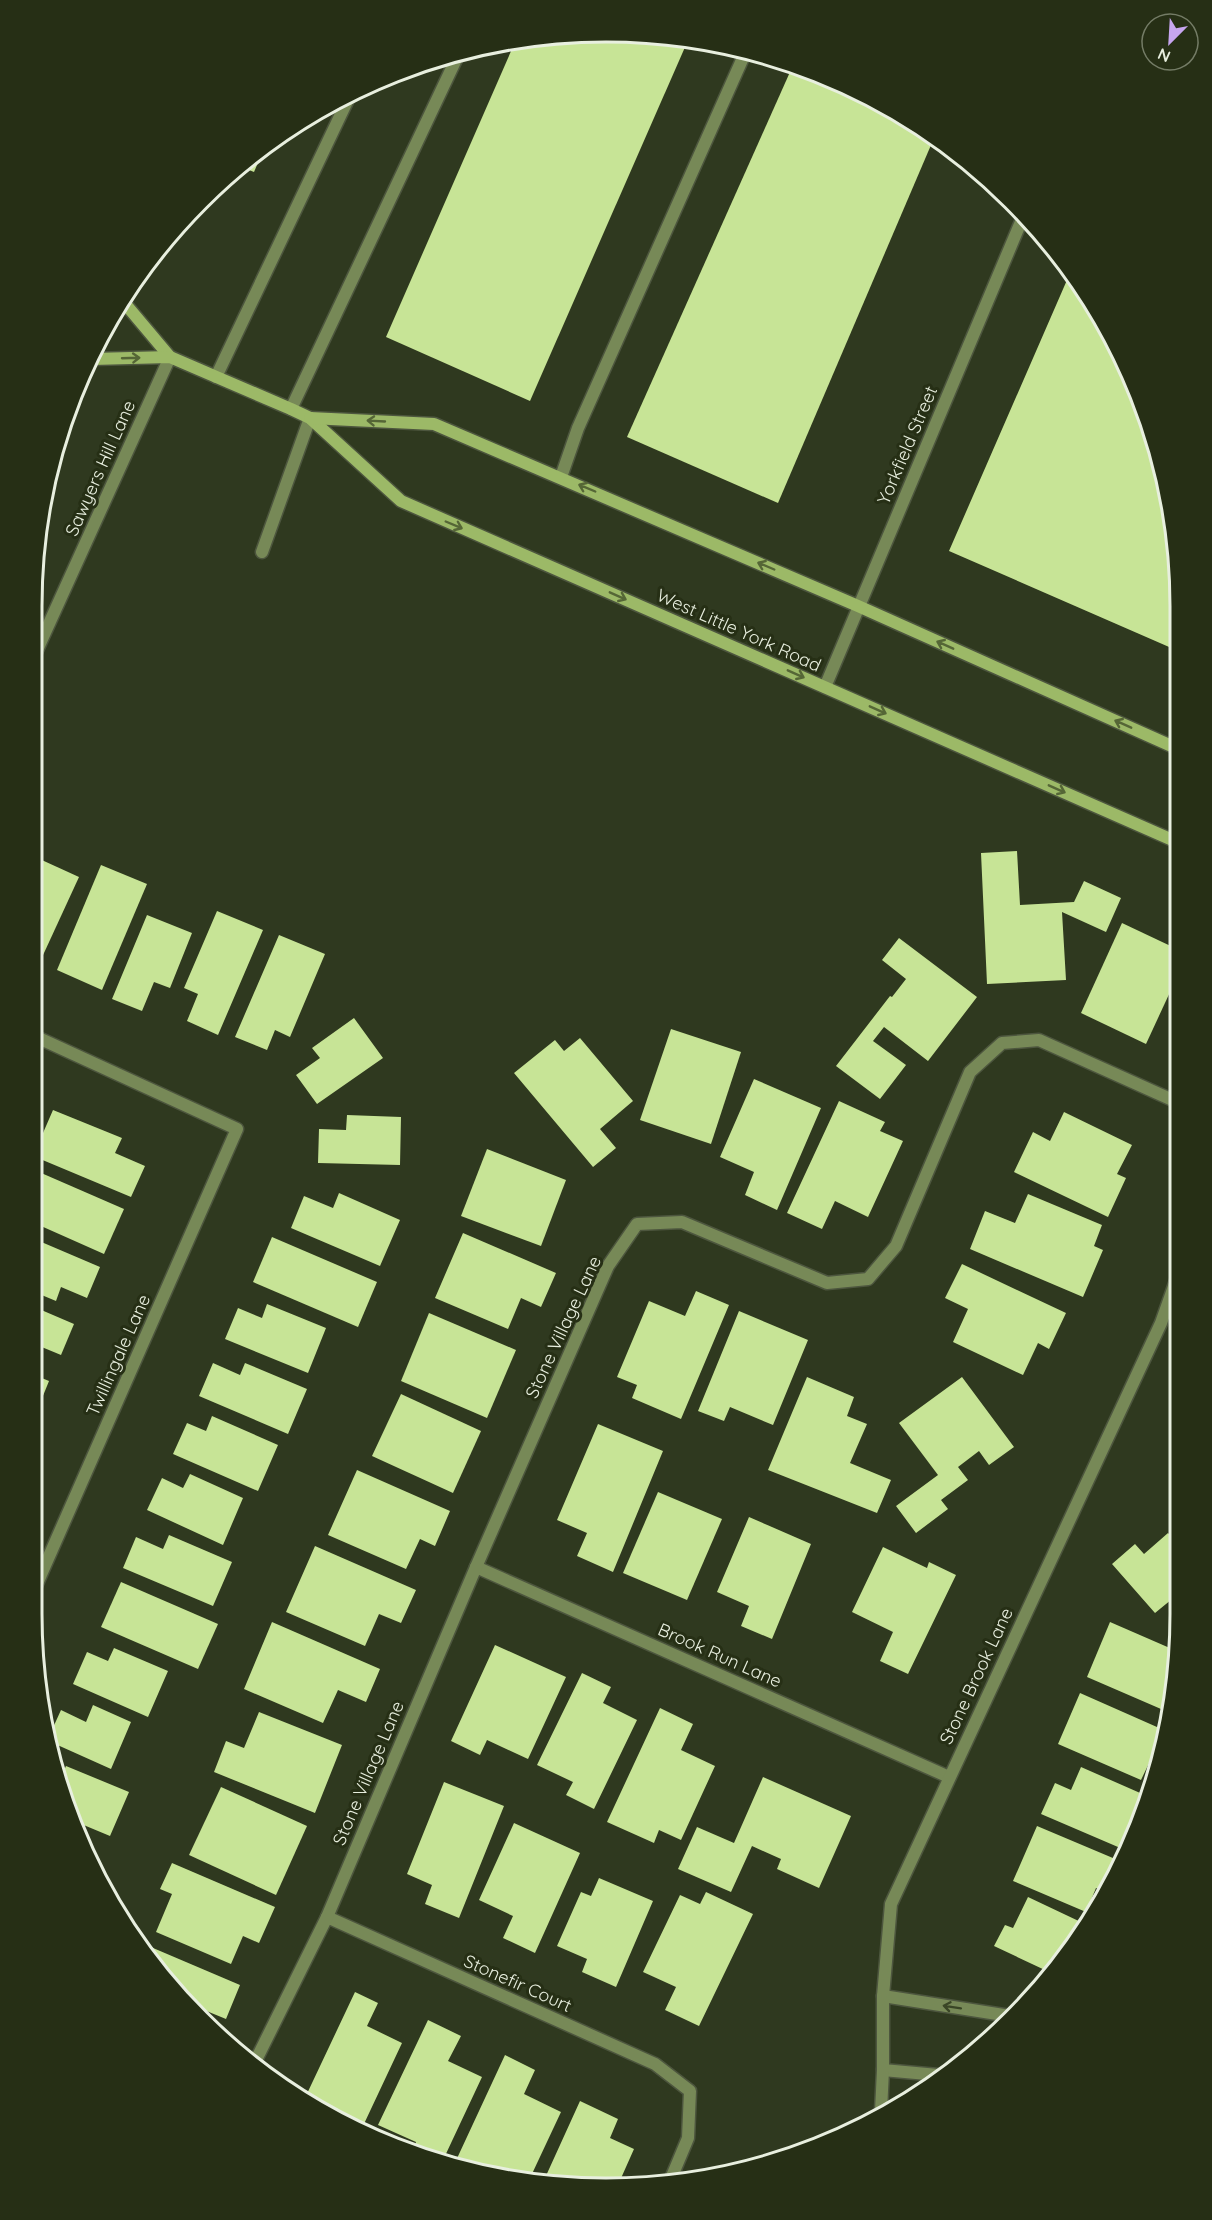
<svg xmlns="http://www.w3.org/2000/svg" width="1212" height="2220" font-family="Quicksand,sans-serif">
<style>
.building{fill:#c7e496}
.lines{fill:none;stroke-linecap:round;stroke-linejoin:round}
.lane-casing{stroke:#4d563e;stroke-width:15}
.street-casing{stroke:#4d563e;stroke-width:15}
.secondary-casing{stroke:#4d563e;stroke-width:15}
.lane{stroke:#778957;stroke-width:12}
.street{stroke:#778957;stroke-width:12}
.secondary{stroke:#9cb967;stroke-width:12}
.oneway{stroke:#556636}
.oneway2{stroke:#3a4626}
.labels{text-anchor:middle;dominant-baseline:central;stroke-width:6;stroke-linejoin:round;paint-order:stroke}
.street-label{font-size:18px;fill:#e8efdf;stroke:#262f15}
.rim{fill:none;stroke:#e8efdf;stroke-width:3}
</style>
<rect width="100%" height="100%" fill="#2f391f"/>
<g class="building">
<polygon points="568,33 681,36 689,38 530,401 386,337 515,42"/>
<polygon points="794,63 893,108 934,138 778,503 627,437"/>
<polygon points="266,144 254,172 239,166 256,150"/>
<polygon points="1077,279 1083,287 1150,421 1176,531 1176,650 949,551 1067,280 1075,284"/>
<polygon points="1017,851 1020,905 1074,902 1084,881 1121,898 1106,932 1062,912 1066,980 987,984 981,853"/>
<polygon points="33,856 79,877 38,966 32,964"/>
<polygon points="101,865 147,884 102,990 57,970"/>
<polygon points="217,911 263,930 218,1035 187,1021 198,994 184,988"/>
<polygon points="147,915 192,933 170,988 154,982 142,1011 112,999"/>
<polygon points="1122,923 1177,949 1177,977 1146,1044 1081,1013"/>
<polygon points="279,935 325,954 290,1037 275,1030 267,1050 235,1037"/>
<polygon points="899,938 977,997 928,1061 884,1027 873,1041 906,1065 880,1099 836,1066 890,996 892,997 906,979 882,960"/>
<polygon points="354,1018 383,1058 317,1104 296,1075 320,1058 312,1048"/>
<polygon points="671,1029 741,1052 711,1144 640,1120"/>
<polygon points="580,1038 633,1101 600,1129 616,1148 593,1167 514,1073 555,1040 564,1051"/>
<polygon points="754,1079 821,1108 777,1210 745,1195 754,1172 720,1157"/>
<polygon points="839,1101 885,1122 880,1131 903,1141 868,1217 835,1201 822,1229 787,1213"/>
<polygon points="53,1110 122,1138 115,1153 145,1166 131,1197 33,1156"/>
<polygon points="1064,1112 1132,1145 1117,1174 1126,1178 1108,1217 1014,1172 1033,1132 1050,1141"/>
<polygon points="347,1115 401,1117 400,1165 318,1163 319,1129 346,1130"/>
<polygon points="487,1149 566,1180 541,1246 461,1216"/>
<polygon points="32,1169 124,1209 104,1254 32,1222"/>
<polygon points="339,1193 400,1220 380,1266 291,1228 304,1196 333,1208"/>
<polygon points="1028,1194 1102,1225 1094,1246 1103,1250 1083,1297 970,1249 985,1211 1015,1223"/>
<polygon points="463,1233 556,1273 541,1307 521,1298 508,1329 435,1298"/>
<polygon points="272,1237 377,1282 358,1327 253,1282"/>
<polygon points="32,1238 100,1267 87,1298 61,1287 56,1301 32,1291"/>
<polygon points="962,1264 1066,1313 1049,1349 1038,1343 1023,1375 953,1342 968,1309 945,1298"/>
<polygon points="696,1291 729,1305 681,1419 632,1398 637,1385 617,1377 649,1301 685,1316"/>
<polygon points="267,1304 326,1328 308,1373 225,1339 238,1308 262,1318"/>
<polygon points="32,1306 74,1324 61,1355 32,1343"/>
<polygon points="739,1311 808,1340 773,1425 730,1407 724,1421 698,1411"/>
<polygon points="429,1313 516,1350 487,1418 401,1381"/>
<polygon points="213,1363 240,1375 245,1363 307,1389 288,1434 199,1396"/>
<polygon points="32,1374 49,1381 36,1413 32,1411"/>
<polygon points="807,1377 854,1397 847,1416 867,1424 850,1463 891,1480 877,1513 768,1470"/>
<polygon points="962,1377 1014,1447 989,1465 979,1451 958,1467 968,1480 941,1500 948,1509 916,1533 896,1506 938,1475 899,1423"/>
<polygon points="401,1394 481,1431 453,1493 372,1456"/>
<polygon points="212,1416 278,1445 258,1491 173,1454 187,1423 206,1431"/>
<polygon points="598,1424 663,1451 613,1572 577,1556 587,1533 557,1520"/>
<polygon points="357,1470 450,1511 435,1546 420,1539 406,1569 328,1535"/>
<polygon points="190,1474 243,1498 223,1545 147,1510 162,1478 183,1488"/>
<polygon points="658,1492 722,1519 687,1600 623,1573"/>
<polygon points="749,1517 811,1544 772,1639 741,1626 749,1606 717,1592"/>
<polygon points="1168,1533 1179,1545 1179,1598 1177,1595 1155,1613 1112,1564 1135,1544 1144,1554"/>
<polygon points="169,1535 232,1562 213,1606 123,1568 136,1537 163,1549"/>
<polygon points="315,1546 416,1590 401,1623 379,1614 365,1646 286,1612"/>
<polygon points="883,1547 927,1568 929,1562 956,1575 908,1674 880,1661 893,1632 852,1612"/>
<polygon points="121,1582 218,1624 198,1669 101,1627"/>
<polygon points="272,1622 380,1669 366,1702 338,1690 323,1723 244,1689"/>
<polygon points="1110,1622 1179,1652 1175,1677 1161,1709 1087,1677"/>
<polygon points="495,1645 566,1677 528,1759 487,1740 480,1755 451,1741"/>
<polygon points="114,1648 168,1671 148,1717 73,1684 87,1652 108,1661"/>
<polygon points="582,1673 611,1687 603,1703 637,1720 594,1809 566,1795 573,1782 537,1765"/>
<polygon points="1080,1693 1166,1731 1161,1764 1151,1759 1141,1780 1058,1744"/>
<polygon points="93,1705 131,1722 111,1769 53,1743 51,1732 61,1710 86,1722"/>
<polygon points="660,1708 693,1724 681,1750 715,1766 681,1840 659,1830 654,1843 607,1822"/>
<polygon points="259,1712 342,1745 315,1813 214,1772 226,1741 244,1748"/>
<polygon points="66,1766 129,1792 110,1836 74,1821 62,1799 59,1778 60,1779"/>
<polygon points="1081,1767 1147,1796 1125,1850 1041,1814 1055,1783 1071,1790"/>
<polygon points="763,1777 851,1816 819,1888 777,1869 781,1859 752,1846 731,1892 678,1869 697,1827 734,1843"/>
<polygon points="444,1782 504,1806 459,1918 425,1904 432,1885 407,1874"/>
<polygon points="221,1787 307,1826 276,1895 189,1855"/>
<polygon points="514,1823 580,1853 535,1953 503,1938 513,1916 479,1900"/>
<polygon points="1037,1826 1120,1861 1107,1893 1096,1888 1086,1912 1013,1881"/>
<polygon points="172,1863 275,1907 259,1943 243,1936 231,1964 156,1932 172,1894 160,1889"/>
<polygon points="599,1878 653,1901 616,1987 582,1972 587,1959 557,1946 581,1892 591,1896"/>
<polygon points="706,1892 753,1914 699,2026 665,2010 676,1987 643,1972 680,1895 700,1904"/>
<polygon points="1028,1897 1085,1924 1047,1971 994,1946 1005,1925 1013,1928"/>
<polygon points="146,1945 240,1985 226,2019 204,2010 203,2013 150,1964 143,1950"/>
<polygon points="355,1992 378,2003 367,2026 402,2043 363,2126 304,2100"/>
<polygon points="428,2020 461,2036 448,2061 482,2077 444,2158 415,2145 416,2142 378,2125"/>
<polygon points="505,2055 535,2070 524,2094 561,2112 531,2176 453,2167"/>
<polygon points="580,2101 618,2119 610,2138 634,2149 618,2185 545,2178"/>
</g>
<g class="lines">
<g class="lane-casing">
<g id="lane">
<polyline points="216,377 352,91"/>
<polyline points="291,409 460,51"/>
<polyline points="561,477 578,428 746,51"/>
<polyline points="262,552 310,418"/>
<polyline points="825,687 1023,217"/>
</g>
</g>
<g class="street-casing">
<g id="street">
<polyline points="33,659 170,357"/>
<polyline points="476,1567 949,1777"/>
<polyline points="32,1595 237,1129 32,1035"/>
<polyline points="327,1917 655,2064 690,2091 688,2138 670,2181"/>
<polyline points="883,1996 1010,2016"/>
<polyline points="255,2062 327,1917 476,1567 608,1266 637,1224 682,1222 827,1283 868,1279 896,1246 970,1072 1002,1043 1039,1040 1177,1102"/>
<polyline points="883,2070 938,2075"/>
<polyline points="881,2111 883,2070 883,1996 891,1904 1161,1323 1178,1275"/>
</g>
</g>
<g class="secondary-casing">
<g id="secondary">
<polyline points="122,300 170,357"/>
<polyline points="92,359 170,357 291,409 310,418 401,501 1177,842"/>
<polyline points="310,418 434,424 858,606 1176,748"/>
</g>
</g>
<use href="#lane" class="lane"/>
<use href="#street" class="street"/>
<use href="#secondary" class="secondary"/>
</g>
<defs><path id="oneway-shaft" d="M-6 0H5M1.5-3L5.5 0L1.5 3" fill="none" stroke-width="1.6" stroke-linecap="round" stroke-linejoin="round" transform="scale(1.5)"/></defs>
<g class="oneway">
<use href="#oneway-shaft" transform="translate(131 358) rotate(-2)"/>
<use href="#oneway-shaft" transform="translate(376 421) rotate(-177)"/>
<use href="#oneway-shaft" transform="translate(587 488) rotate(-157)"/>
<use href="#oneway-shaft" transform="translate(454 525) rotate(23)"/>
<use href="#oneway-shaft" transform="translate(766 566) rotate(-157)"/>
<use href="#oneway-shaft" transform="translate(618 596) rotate(24)"/>
<use href="#oneway-shaft" transform="translate(945 645) rotate(-156)"/>
<use href="#oneway-shaft" transform="translate(796 674) rotate(24)"/>
<use href="#oneway-shaft" transform="translate(878 710) rotate(24)"/>
<use href="#oneway-shaft" transform="translate(1123 724) rotate(-156)"/>
<use href="#oneway-shaft" transform="translate(1057 789) rotate(24)"/>
</g>
<use class="oneway2" href="#oneway-shaft" transform="translate(952 2007) rotate(-171)"/>
<g class="labels">
<g class="street-label">
<text transform="translate(907 445) rotate(-67)">Yorkfield Street</text>
<text transform="translate(100 468) rotate(-66)">Sawyers Hill Lane</text>
<text transform="translate(739 630) rotate(24)">West Little York Road</text>
<text transform="translate(563 1327) rotate(-65)">Stone Village Lane</text>
<text transform="translate(118 1355) rotate(-66)">Twillingale Lane</text>
<text transform="translate(720 1655) rotate(24)">Brook Run Lane</text>
<text transform="translate(976 1676) rotate(-65)">Stone Brook Lane</text>
<text transform="translate(368 1773) rotate(-67)">Stone Village Lane</text>
<text transform="translate(518 1983) rotate(24)">Stonefir Court</text>
</g>
</g>
<path d="M0 0H1212V2220H0ZM606 42H606A564 564 0 0 1 1170 606V1614A564 564 0 0 1 606 2178H606A564 564 0 0 1 42 1614V606A564 564 0 0 1 606 42Z" fill="#262f15" fill-rule="evenodd"/>
<path class="rim" d="M606 42H606A564 564 0 0 1 1170 606V1614A564 564 0 0 1 606 2178H606A564 564 0 0 1 42 1614V606A564 564 0 0 1 606 42Z"/>
<g transform="translate(1170 42) rotate(204)"><circle r="28" fill="#262f15" stroke="#747c66" stroke-width="1.5"/>
<path d="M0-4.5L10 22L0 15L-10 22Z" fill="#c7a6ef"/>
<text y="-9" font-size="16" font-weight="bold" text-anchor="middle" fill="#e8efdf">N</text>
</g>
</svg>
